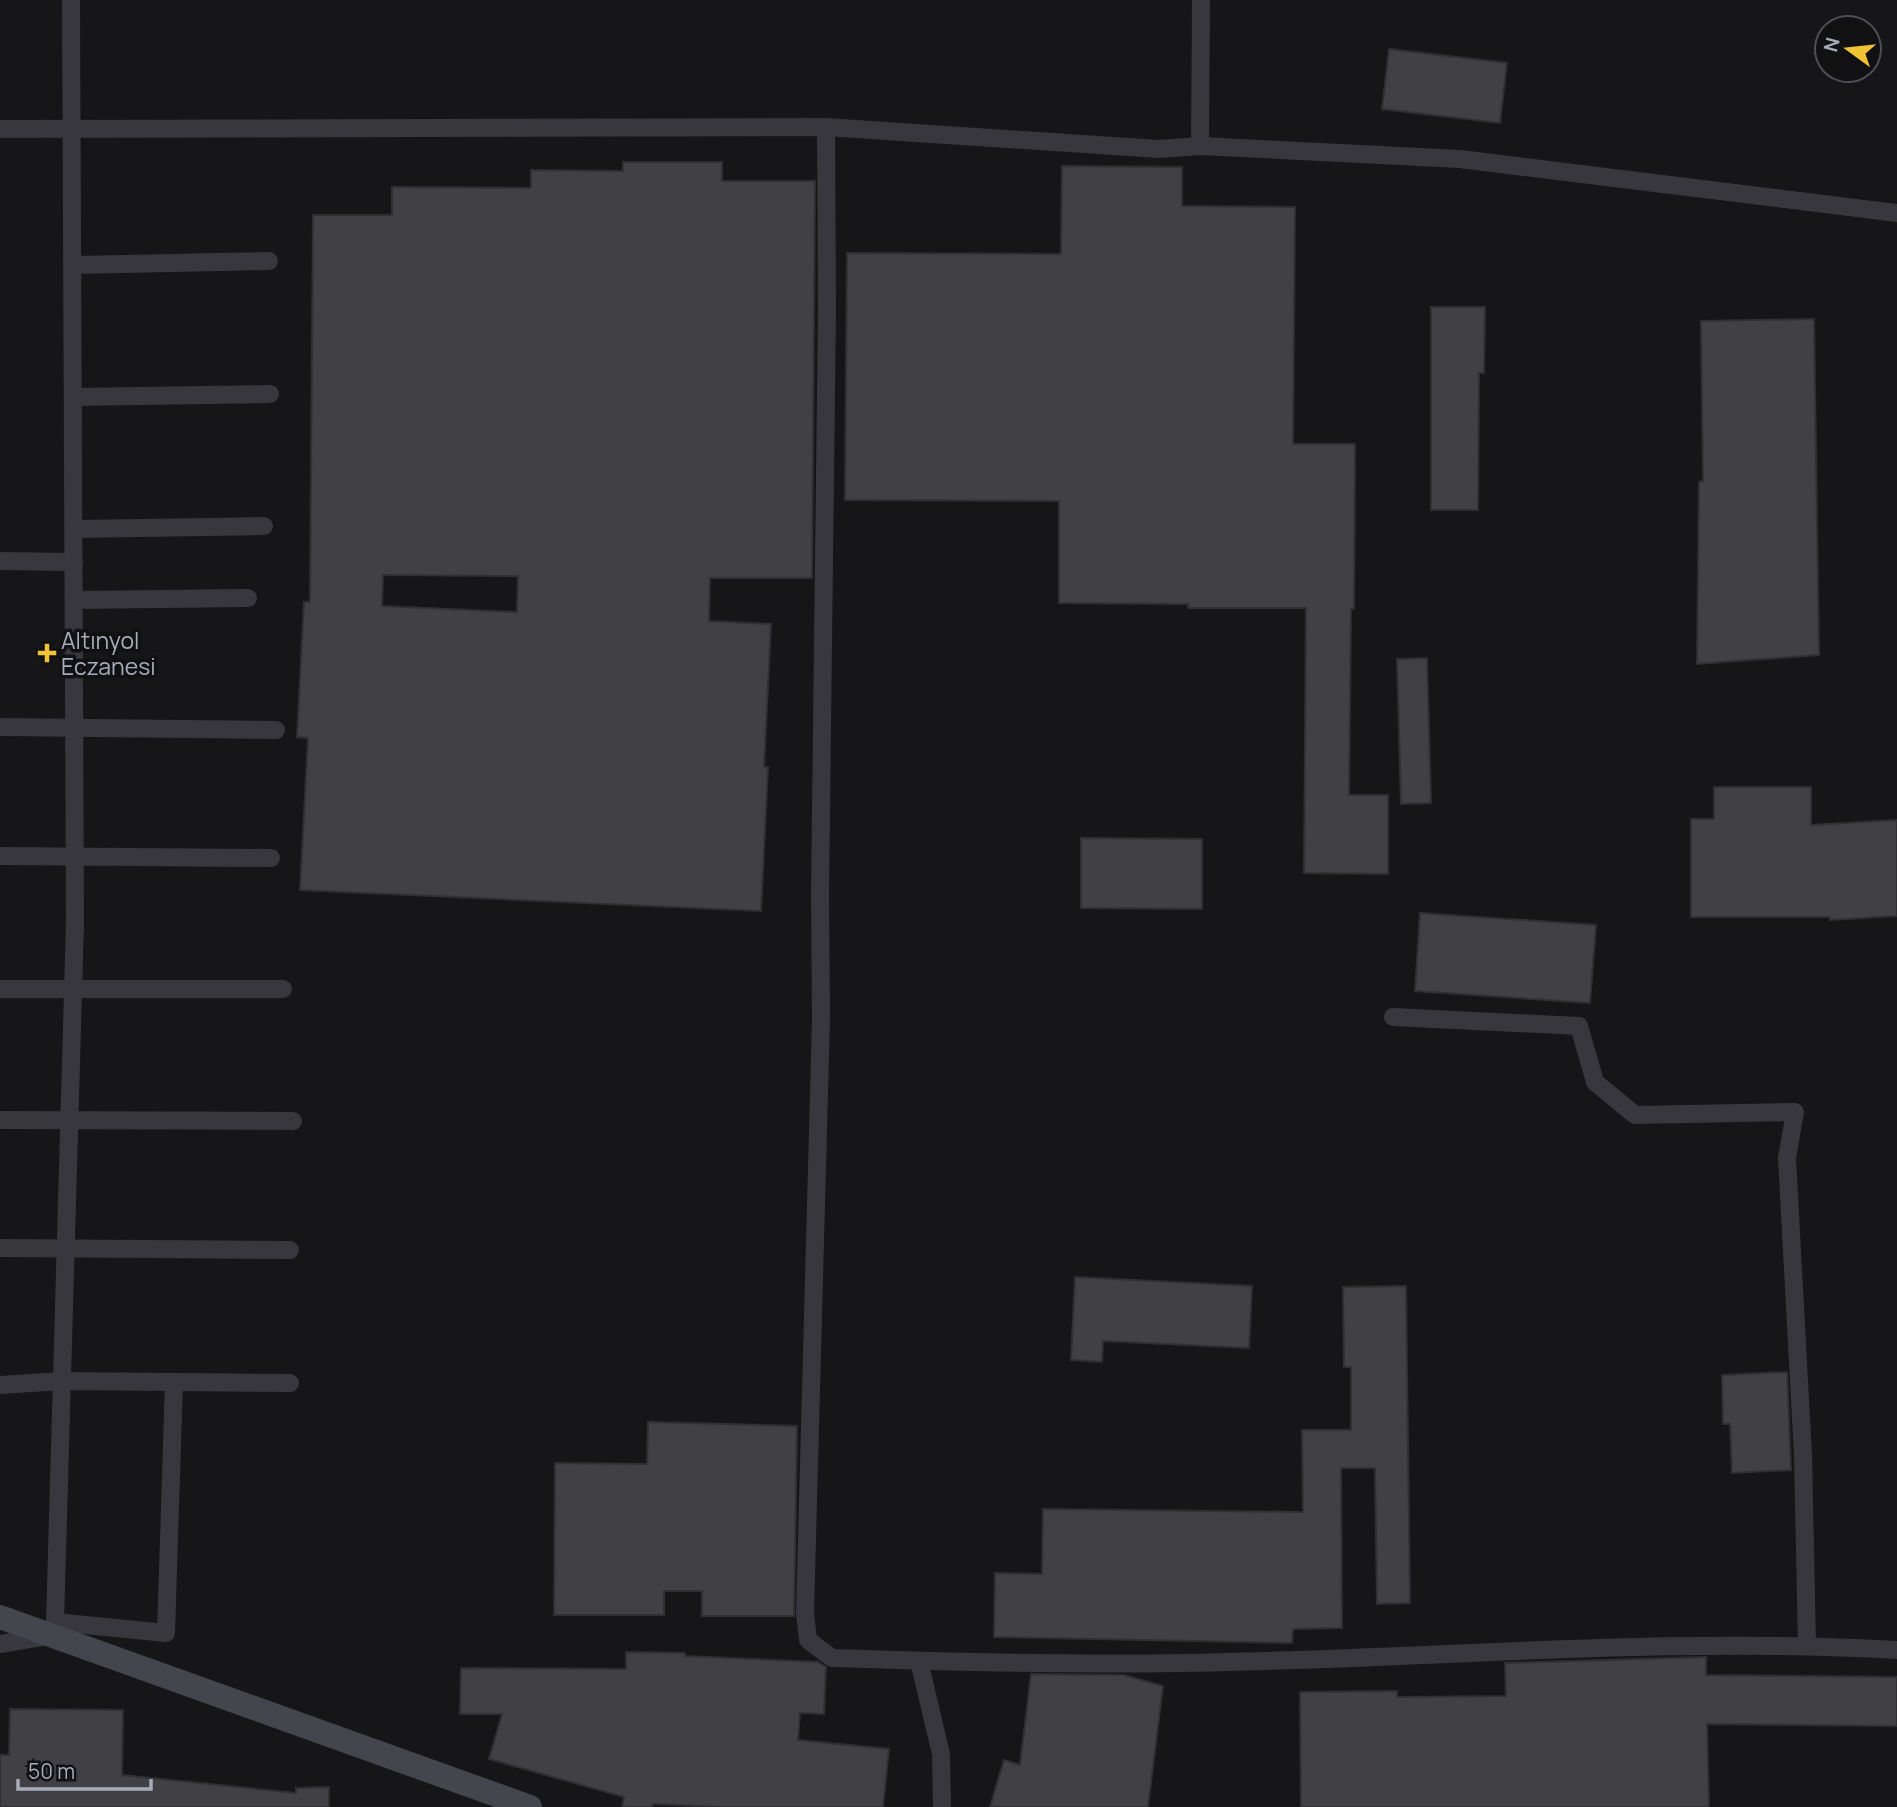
<svg xmlns="http://www.w3.org/2000/svg" width="1897" height="1807" font-family="Manrope,sans-serif">
<style>
.building{fill:#404045;stroke:#303034;stroke-width:2;fill-rule:evenodd}
.lines{fill:none;stroke-linecap:round;stroke-linejoin:round}
.street{stroke:#37373d;stroke-width:18}
.secondary{stroke:#45464d;stroke-width:24}
.poi-dot{fill:#f0c236;stroke:#111113;stroke-width:2.5}
.labels{text-anchor:middle;dominant-baseline:central;stroke-width:7;stroke-linejoin:round;paint-order:stroke}
.poi-label{font-size:23px;fill:#a8abb8;stroke:#111113;text-anchor:start}
</style>
<rect width="100%" height="100%" fill="#161618"/>
<g class="building">
<polygon points="1389,49 1507,63 1500,123 1382,109"/>
<path d="M623 162H722V181H815L812 578H710L709 621 771 624 764 767H768L761 911 300 890 308 738 297 737 304 602H310L313 215H392V187L531 188V170L623 171ZM383 575 518 576 517 612 382 606Z"/>
<polygon points="1062,166 1182,167 1182,206 1295,207 1293,444 1355,444 1354,609 1351,609 1349,795 1388,795 1388,874 1304,873 1306,608 1188,608 1188,604 1059,603 1059,501 845,500 847,253 1061,254"/>
<polygon points="1431,307 1485,307 1484,373 1479,373 1478,510 1431,510"/>
<polygon points="1814,319 1819,655 1697,664 1699,482 1703,481 1701,321"/>
<polygon points="1427,658 1431,803 1401,804 1397,659"/>
<polygon points="1714,787 1811,787 1811,825 1897,820 1897,916 1830,920 1830,917 1691,917 1691,819 1714,819"/>
<polygon points="1081,838 1202,839 1202,909 1081,908"/>
<polygon points="1420,913 1596,925 1590,1003 1415,991"/>
<polygon points="1075,1277 1252,1286 1249,1348 1103,1341 1102,1362 1071,1360"/>
<polygon points="1406,1286 1410,1603 1377,1604 1375,1468 1341,1468 1342,1628 1293,1629 1292,1643 994,1637 995,1573 1042,1574 1043,1509 1303,1512 1302,1430 1351,1430 1351,1367 1344,1367 1343,1287"/>
<polygon points="1787,1372 1791,1470 1732,1473 1730,1424 1723,1424 1722,1375"/>
<polygon points="648,1422 797,1426 794,1616 702,1616 702,1591 664,1591 664,1615 554,1615 555,1463 647,1464"/>
<polygon points="626,1652 685,1653 685,1656 818,1662 826,1667 824,1714 800,1713 798,1740 889,1749 883,1807 717,1807 653,1804 652,1807 622,1807 624,1797 489,1759 502,1714 460,1714 461,1668 626,1669"/>
<polygon points="1706,1657 1706,1675 1897,1677 1897,1726 1707,1724 1709,1807 1301,1807 1300,1692 1397,1691 1397,1697 1506,1696 1505,1663"/>
<polygon points="1031,1674 1124,1675 1163,1686 1148,1807 990,1807 1004,1760 1020,1765"/>
<polygon points="10,1709 123,1710 122,1775 296,1793 296,1788 329,1787 329,1807 0,1807 0,1755 9,1755"/>
</g>
<g class="lines">
<g class="street">
<path d="M826 127 827 310 820 894 821 1019 805 1613 808 1640 832 1658C948 1662 1065 1665 1180 1663 1419 1660 1658 1636 1897 1650"/>
<polyline points="0,129 826,127 1159,149 1200,146 1460,159 1897,213"/>
<polyline points="1200,146 1201,0"/>
<polyline points="74,265 269,261"/>
<polyline points="74,397 270,394"/>
<polyline points="74,529 264,526"/>
<polyline points="0,561 74,562"/>
<polyline points="74,600 248,598"/>
<polyline points="0,727 276,730"/>
<polyline points="0,856 271,858"/>
<polyline points="0,989 283,989"/>
<polyline points="1393,1017 1579,1026 1595,1082 1635,1115 1795,1112 1787,1158 1803,1455 1807,1645"/>
<polyline points="0,1120 293,1121"/>
<polyline points="0,1248 290,1250"/>
<polyline points="0,1385 62,1381 290,1383"/>
<polyline points="55,1622 166,1633 174,1382"/>
<polyline points="0,1644 54,1635 55,1622 75,922 71,0"/>
<polyline points="919,1661 941,1754 942,1807"/>
</g>
<polyline class="secondary" points="0,1617 530,1807"/>
</g>
<path class="poi-dot" d="M43.5 642.5h7v7h7v7h-7v7h-7v-7h-7v-7h7z"/>
<g class="labels">
<g class="poi-label">
<text x="61" y="640">Altınyol<tspan x="61" dy="26">Eczanesi</tspan></text>
</g>
</g>
<g transform="translate(1848 49) rotate(285)"><circle r="33" fill="#111113" stroke="#4d4f55" stroke-width="2"/>
<path d="M0-5L12 26L0 18L-12 26Z" fill="#f0c236"/>
<text y="-10" font-size="19" font-weight="bold" text-anchor="middle" fill="#a8abb8">N</text>
</g>
<path d="M18 1779v10h133v-10" fill="none" stroke="#a8abb8" stroke-width="3.5"/>
<text x="28" y="1779" font-size="21" fill="#a8abb8" stroke="#111113" stroke-width="5" paint-order="stroke">50 m</text>
</svg>
